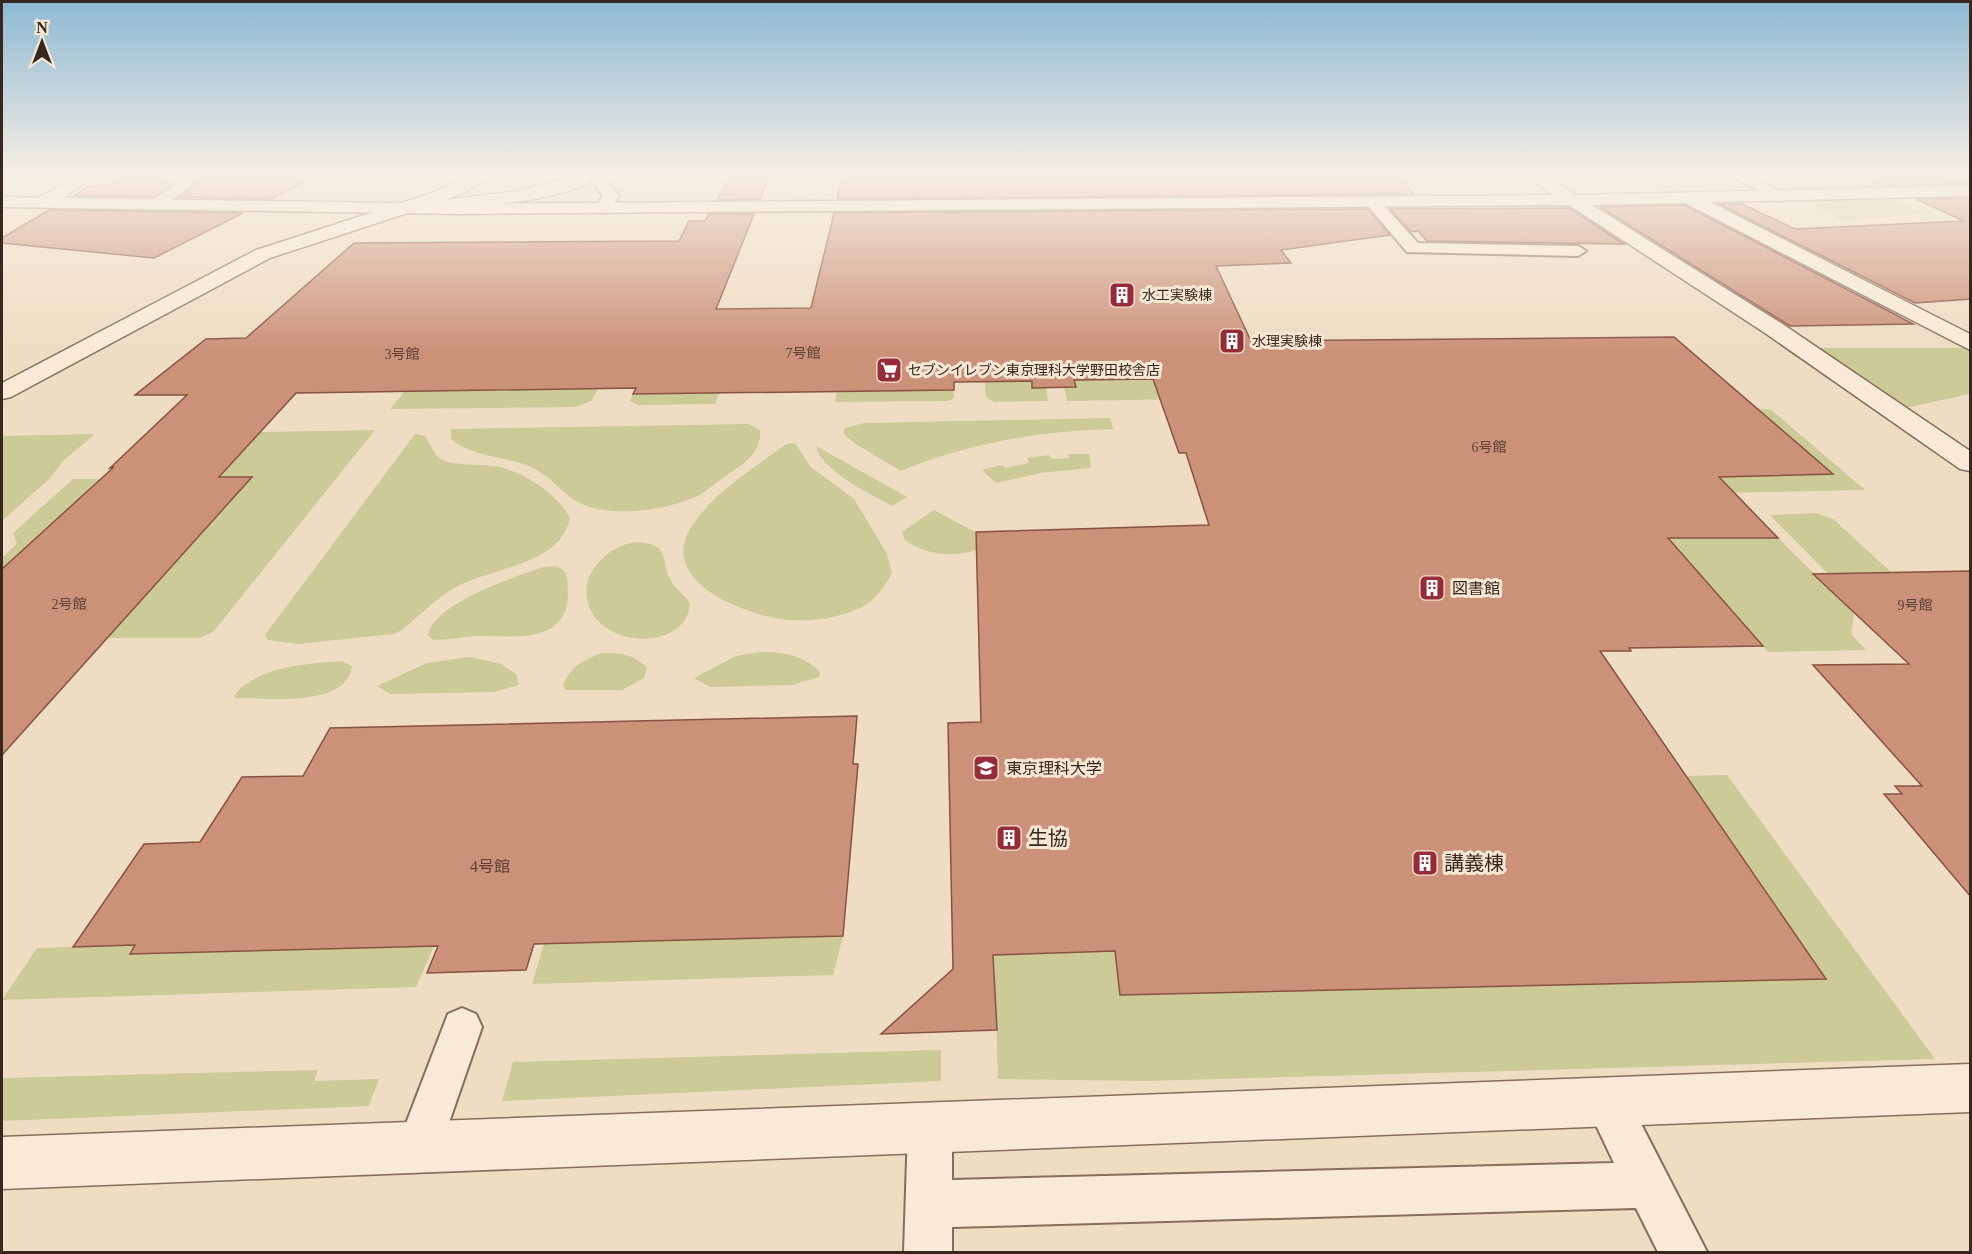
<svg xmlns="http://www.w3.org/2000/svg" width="1972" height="1254" font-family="'Times New Roman','Noto Sans JP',serif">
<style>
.green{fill:#cccb97}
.building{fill:#cc9179;stroke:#875340;stroke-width:1.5}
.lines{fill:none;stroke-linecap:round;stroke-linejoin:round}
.service-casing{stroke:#886d5a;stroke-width:4}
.pedestrian-casing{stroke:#886d5a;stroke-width:3}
.minor-casing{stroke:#886d5a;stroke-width:3}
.tertiary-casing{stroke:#886d5a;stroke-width:3}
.service{fill:#f8ead7;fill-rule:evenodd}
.pedestrian{fill:#f8ead7;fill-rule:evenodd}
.minor{fill:#f8ead7;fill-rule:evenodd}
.tertiary{fill:#f8ead7;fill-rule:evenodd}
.labels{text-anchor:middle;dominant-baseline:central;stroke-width:6;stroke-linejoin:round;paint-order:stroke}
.far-poi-label{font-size:14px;fill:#38271e;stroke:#f5e7d3;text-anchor:start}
.number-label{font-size:14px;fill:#5d4235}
.poi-label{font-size:16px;fill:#38271e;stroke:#f5e7d3;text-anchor:start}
.near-number-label{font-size:16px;fill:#5d4235}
.near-poi-label{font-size:20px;fill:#38271e;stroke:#f5e7d3;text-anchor:start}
</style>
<rect width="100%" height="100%" fill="#eedcc3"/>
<g class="green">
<polygon points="1758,176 1875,176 1893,189 1817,191 1807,186 1780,187"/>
<polygon points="1890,198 1925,214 1842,220 1803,200"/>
<polygon points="1815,348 1970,348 1970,394 1905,408"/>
<polygon points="983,358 1032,381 1032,387 1046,387 1048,401 994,402 986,397"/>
<polygon points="1183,378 1190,399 1067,401 1064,387 1075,387 1074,380"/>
<polygon points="598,389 591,401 575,407 390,409 405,391"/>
<polygon points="954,390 954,398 948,401 835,402 837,391"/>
<polygon points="719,393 715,404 638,405 630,401 633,394"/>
<polygon points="1757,409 1770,409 1865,490 1572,496 1566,479 1832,474"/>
<path d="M1110 418 1113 429C1039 431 969 443 901 471L854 443 843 433 845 428 864 423Z"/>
<path d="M749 424 760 430C762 452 744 464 727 475 719 481 710 488 701 494 672 510 606 520 576 501 560 491 550 476 533 468 505 455 476 459 451 439V429Z"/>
<polygon points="375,430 213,632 199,638 106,638 219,477 261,432"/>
<polygon points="95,434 64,460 49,479 2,521 2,436"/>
<path d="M415 434 425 436 436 455 442 460C459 466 476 464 494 466 521 470 557 493 570 518 560 566 492 567 456 587 436 598 419 616 402 630L393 634 298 644 268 640 265 635Z"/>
<path d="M795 443 811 467 854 499 887 554 892 573C885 586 876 600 862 607 842 617 813 622 790 620 750 617 658 584 690 529 711 494 754 468 786 444Z"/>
<path d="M816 446 907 497 892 506C871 494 821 471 816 446Z"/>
<polygon points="1068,454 1089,454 1091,468 1040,473 996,483 982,470 1002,465 1005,468 1029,463 1027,458 1049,455 1052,459 1069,458"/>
<polygon points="73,479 101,479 2,569 2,558 17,544 13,533"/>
<path d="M934 510 975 532 976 550C951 558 926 555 905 540L902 532Z"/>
<polygon points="1816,513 1833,519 1891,572 1828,574 1770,515"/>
<polygon points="1719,514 1742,538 1778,538 1854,613 1851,634 1866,650 1768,652 1647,515"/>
<path d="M637 542C671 544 660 560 671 581 676 590 685 594 690 604 686 653 596 649 587 599 585 587 588 577 594 568 605 553 619 544 637 542Z"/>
<path d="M554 566C569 570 567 577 568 591 569 647 510 635 475 636 461 637 447 640 433 640L428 635C434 603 516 576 544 567Z"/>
<path d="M760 652C783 652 803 655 820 672L819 677 792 685 710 687 694 678 736 656Z"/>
<path d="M602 653C620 653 634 654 647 668L644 678 622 690H566L563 685C571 666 584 660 602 653Z"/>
<polygon points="469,657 499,663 516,674 519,685 494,692 390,694 377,686 427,663"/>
<path d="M341 661 352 666C347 708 268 698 236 698L234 696C256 666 308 664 341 661Z"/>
<polygon points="1727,775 1935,1059 1145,1081 998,1079 994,955 1115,951 1121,995 1825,979 1686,776"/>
<polygon points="843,936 833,975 532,984 544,944"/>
<polygon points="135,945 131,954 434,946 416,987 2,1000 37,948"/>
<polygon points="941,1050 941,1081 502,1101 513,1062"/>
<polygon points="318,1070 314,1081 379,1079 369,1106 2,1121 2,1078"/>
</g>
<g class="building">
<polygon points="126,176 164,176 165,181 171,185 154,197 73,196 90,186 110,185"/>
<polygon points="186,176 316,176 271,199 178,197 196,184"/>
<polygon points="842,176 1400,176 1414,194 837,199"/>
<polygon points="1862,176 1971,176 1971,184 1885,186"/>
<polygon points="728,180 767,180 760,199 717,200"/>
<polygon points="1971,198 1971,299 1915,303 1719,204 1742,204 1795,229 1964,221 1916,199"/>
<polygon points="1684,205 1883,308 1913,324 1790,326 1600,207"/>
<polygon points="1569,208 1624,244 1427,241 1418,231 1411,232 1390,209"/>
<polygon points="1368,209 1390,235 1281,250 1291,263 1216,266 1251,341 1674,337 1833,474 1719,477 1778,538 1668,538 1763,646 1629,648 1631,651 1600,651 1826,979 1120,995 1115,951 993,955 997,1030 881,1034 953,969 948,723 981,722 976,532 1209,525 1186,453 1179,453 1153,379 1074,380 1076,387 1032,388 1032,381 954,382 954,390 633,394 636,388 296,393 219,477 252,477 2,755 2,569 114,467 110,468 187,395 135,395 206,339 246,338 354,243 679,241 689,221 705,221 709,214 754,214 716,309 811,308 834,213"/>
<polygon points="49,210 243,213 154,258 2,243 2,238"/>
<polygon points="1971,571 1971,897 1884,794 1902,794 1895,786 1922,786 1813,665 1909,664 1813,574"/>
<polygon points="857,716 853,764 858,764 843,936 534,944 526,970 427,973 438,946 130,954 135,945 73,947 144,844 200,842 242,777 303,776 330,728"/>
</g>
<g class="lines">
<g class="service-casing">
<g id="service">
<polygon points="166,176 182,176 194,183 162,207 152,207 149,204 152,201 176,184 167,181"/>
<polygon points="588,176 602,176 619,196 608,211 603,213 595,208 603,196"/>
<polygon points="1731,176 1749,176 1789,196 1781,201 1776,199"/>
<polygon points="1372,196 1377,198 1418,243 1578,246 1586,251 1578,256 1407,252 1364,201"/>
<polygon points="462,1008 476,1014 482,1027 435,1163 419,1169 403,1163 397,1147 448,1014"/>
<polygon points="1607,1081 1622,1087 1707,1252 1658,1252 1636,1208 952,1227 952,1252 904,1252 908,1128 914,1113 930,1106 946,1113 952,1128 952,1180 1614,1163 1585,1102 1592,1087"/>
</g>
</g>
<g class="pedestrian-casing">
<path id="pedestrian" d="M574 176H596C579 199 475 207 445 210L436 205 445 200 518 191Z"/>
</g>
<g class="minor-casing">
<g id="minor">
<polygon points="1527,176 1546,176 1576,195 1970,186 1970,196 1710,202 1970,334 1970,350 1685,203 1592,205 1781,323 1970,451 1970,471 1960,469 1765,333 1569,205 460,214 2,207 2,197 460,204 1553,195"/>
<polygon points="1970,1064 1970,1112 2,1189 2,1137"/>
</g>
</g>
<g class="tertiary-casing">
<g id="tertiary">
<polygon points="77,176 96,176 50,206 38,206 35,202 38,198"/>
<polygon points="472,176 492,176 465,192 438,203 270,258 11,397 2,399 2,383 256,250 426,195"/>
</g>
</g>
<use href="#service" class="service"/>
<use href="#pedestrian" class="pedestrian"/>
<use href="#minor" class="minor"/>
<use href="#tertiary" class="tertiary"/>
</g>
<linearGradient id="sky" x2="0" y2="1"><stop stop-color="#8db9d4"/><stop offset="0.5" stop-color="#f7efe4"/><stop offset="1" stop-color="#f7efe4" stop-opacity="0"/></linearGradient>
<rect width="1972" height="351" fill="url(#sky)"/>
<defs>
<g id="building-square" transform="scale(1.35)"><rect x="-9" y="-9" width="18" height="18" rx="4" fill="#962b39" stroke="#f5e7d3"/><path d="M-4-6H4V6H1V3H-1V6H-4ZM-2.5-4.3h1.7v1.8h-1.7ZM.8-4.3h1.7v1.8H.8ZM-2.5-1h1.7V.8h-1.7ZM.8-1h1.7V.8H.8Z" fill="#fff"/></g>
<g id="supermarket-square" transform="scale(1.35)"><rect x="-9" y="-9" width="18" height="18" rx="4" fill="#962b39" stroke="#f5e7d3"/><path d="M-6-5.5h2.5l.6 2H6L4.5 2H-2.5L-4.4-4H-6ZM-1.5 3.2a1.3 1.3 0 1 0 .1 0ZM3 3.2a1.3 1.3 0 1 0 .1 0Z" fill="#fff"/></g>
<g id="university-square" transform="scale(1.35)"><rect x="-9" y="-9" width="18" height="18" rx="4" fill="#962b39" stroke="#f5e7d3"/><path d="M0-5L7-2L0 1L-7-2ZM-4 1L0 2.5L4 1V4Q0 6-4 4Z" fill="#fff"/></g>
</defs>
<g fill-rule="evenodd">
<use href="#building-square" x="1122" y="295"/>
<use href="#building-square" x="1232" y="341"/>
<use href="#supermarket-square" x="889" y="370"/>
<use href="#building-square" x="1432" y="588"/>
<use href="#university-square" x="986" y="768"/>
<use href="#building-square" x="1009" y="838"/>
<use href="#building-square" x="1425" y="863"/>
</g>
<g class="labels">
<g class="far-poi-label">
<text x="1142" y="295">水工実験棟</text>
<text x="1252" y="341">水理実験棟</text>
<text x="908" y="370">セブンイレブン東京理科大学野田校舎店</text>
</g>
<g class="number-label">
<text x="803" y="353">7号館</text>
<text x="402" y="354">3号館</text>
<text x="1489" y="447">6号館</text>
<text x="69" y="604">2号館</text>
<text x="1915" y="605">9号館</text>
</g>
<g class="poi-label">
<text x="1452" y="588">図書館</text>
<text x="1006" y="768">東京理科大学</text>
</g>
<g class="near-number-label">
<text x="490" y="866">4号館</text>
</g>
<g class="near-poi-label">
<text x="1028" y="838">生協</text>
<text x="1444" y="863">講義棟</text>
</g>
</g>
<rect width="1972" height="1254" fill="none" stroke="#38271e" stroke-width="6"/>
<g transform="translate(42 42)" stroke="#f5e7d3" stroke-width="4.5" paint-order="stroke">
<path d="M0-4.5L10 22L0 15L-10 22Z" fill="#38271e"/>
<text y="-9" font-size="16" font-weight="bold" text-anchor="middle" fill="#38271e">N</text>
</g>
</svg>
